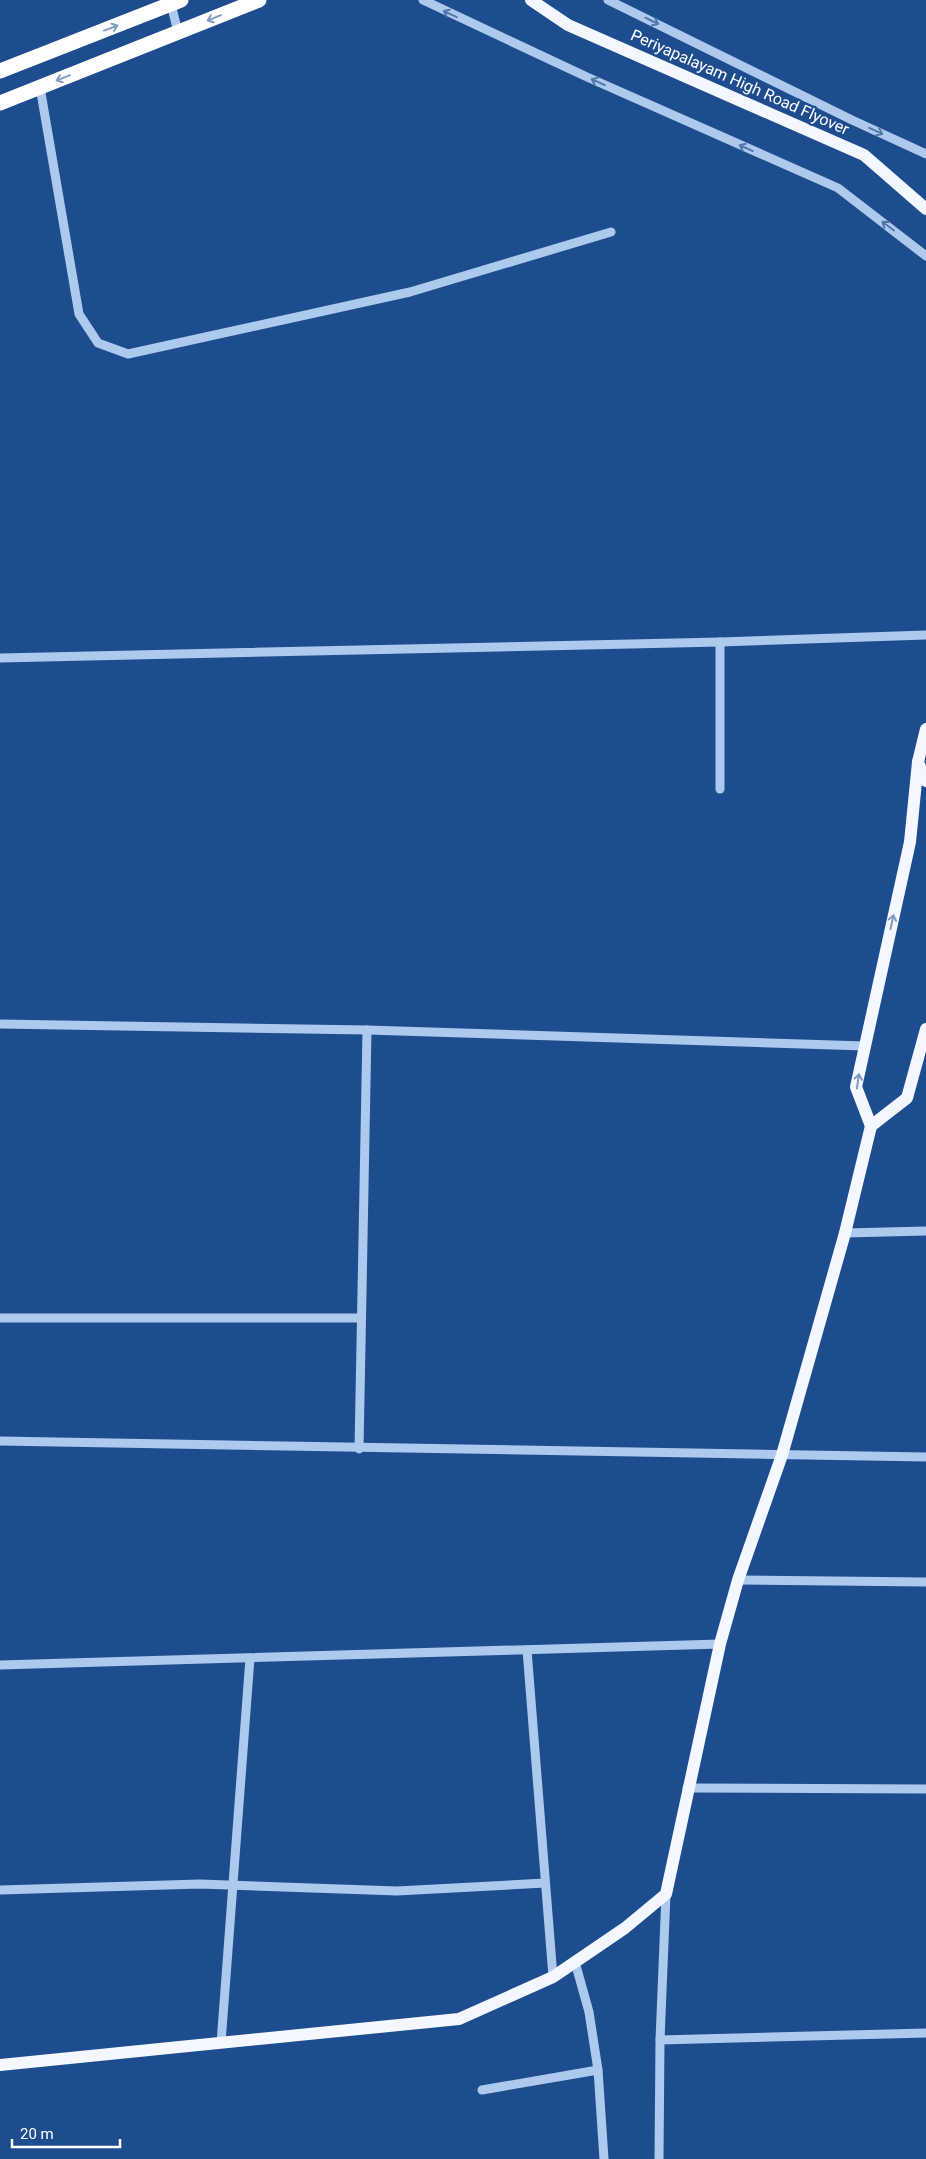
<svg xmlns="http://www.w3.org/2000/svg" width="926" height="2159" font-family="Roboto,sans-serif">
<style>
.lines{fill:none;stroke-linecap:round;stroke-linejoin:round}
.minor{stroke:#adc9ed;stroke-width:9}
.major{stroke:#f3f7ff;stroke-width:12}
.highway{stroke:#fff;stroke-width:15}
.oneway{stroke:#5078b0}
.oneway2{stroke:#839dc1}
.oneway3{stroke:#7e9ac1}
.labels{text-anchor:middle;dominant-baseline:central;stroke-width:4.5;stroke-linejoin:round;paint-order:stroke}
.street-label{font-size:16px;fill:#fff;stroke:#1e4d8f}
</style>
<rect width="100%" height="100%" fill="#1e4d8f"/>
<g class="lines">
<g class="minor">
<polyline points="170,0 178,32"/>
<polyline points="423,0 587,77 838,188 926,256"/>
<polyline points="608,0 852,120 926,154"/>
<polyline points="40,87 79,314 98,343 128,354 410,292 611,232"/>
<polyline points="720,642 720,789"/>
<polyline points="0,658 720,642 926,635"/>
<polyline points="0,1024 367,1030 865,1046"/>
<polyline points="845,1233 926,1231"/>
<polyline points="0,1318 361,1318"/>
<polyline points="0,1441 926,1457"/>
<polyline points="359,1449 367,1030"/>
<polyline points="738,1580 926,1582"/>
<polyline points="527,1650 553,1977"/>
<polyline points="0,1665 720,1644"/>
<polyline points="687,1788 926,1789"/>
<polyline points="0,1890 200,1884 397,1891 545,1883"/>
<polyline points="666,1894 660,2040 926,2033"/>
<polyline points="575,1962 589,2012 598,2070"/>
<polyline points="221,2043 250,1658"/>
<polyline points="482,2090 598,2070 604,2159"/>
<polyline points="659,2159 660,2040"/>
</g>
<g class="major">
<polyline points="531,0 568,25 864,155 926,209"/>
<polyline points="926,729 918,762 926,781"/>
<polyline points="871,1126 907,1098 926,1029"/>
<polyline points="0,2065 459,2019 553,1977 625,1928 666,1894 720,1644 738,1580 782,1455 845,1233 871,1126 856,1087 910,842 918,762"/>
</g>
<g class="highway">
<polyline points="0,71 181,0"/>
<polyline points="0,103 259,0"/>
</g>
</g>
<defs><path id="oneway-shaft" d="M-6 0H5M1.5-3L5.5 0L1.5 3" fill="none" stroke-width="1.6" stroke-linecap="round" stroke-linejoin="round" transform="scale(1.25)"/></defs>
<g class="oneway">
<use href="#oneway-shaft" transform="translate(450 14) rotate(-155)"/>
<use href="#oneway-shaft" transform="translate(652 21) rotate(26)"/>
<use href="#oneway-shaft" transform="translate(598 82) rotate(-156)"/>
<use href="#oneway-shaft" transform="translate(876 131) rotate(25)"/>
<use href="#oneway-shaft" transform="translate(746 148) rotate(-156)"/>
<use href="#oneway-shaft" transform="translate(888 226) rotate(-143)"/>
</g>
<g class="oneway2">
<use href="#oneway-shaft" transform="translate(214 18) rotate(158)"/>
<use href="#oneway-shaft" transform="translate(111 28) rotate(-21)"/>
<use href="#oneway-shaft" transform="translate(63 78) rotate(158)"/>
</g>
<g class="oneway3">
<use href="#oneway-shaft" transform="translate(892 922) rotate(-78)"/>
<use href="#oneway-shaft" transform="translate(858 1081) rotate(-82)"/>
</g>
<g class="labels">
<g class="street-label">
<text transform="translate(740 82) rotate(24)">Periyapalayam High Road Flyover</text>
</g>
</g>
<path d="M12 2139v8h108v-8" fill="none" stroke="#ffffff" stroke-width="2.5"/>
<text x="20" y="2139" font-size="15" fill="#ffffff" stroke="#1e4d8f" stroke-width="4" paint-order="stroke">20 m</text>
</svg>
